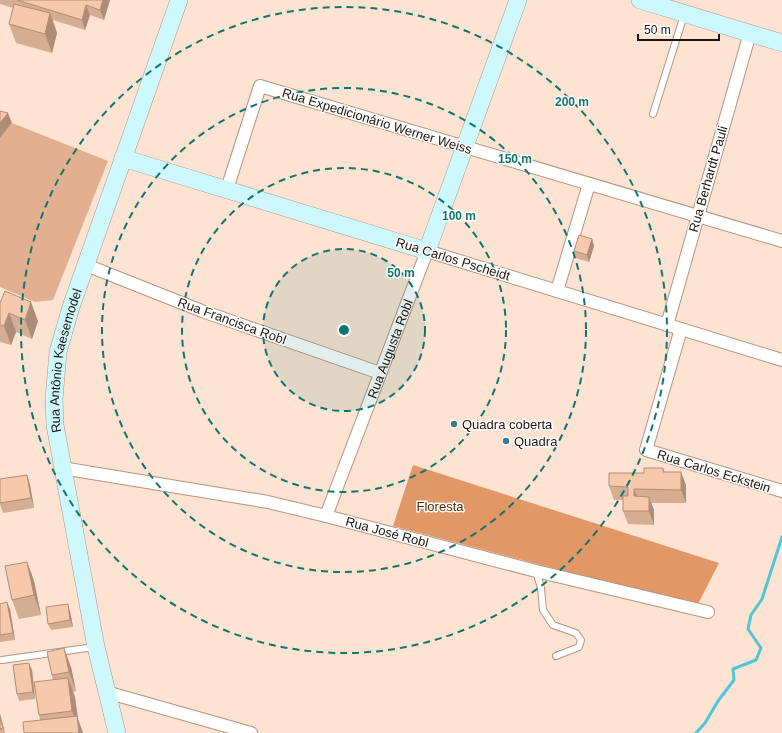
<svg xmlns="http://www.w3.org/2000/svg" width="782" height="733" font-family="Helvetica,sans-serif">
<style>
.green{fill:#e2b090}
.forest{fill:#e19766}
.lines{fill:none;stroke-linecap:round;stroke-linejoin:round}
.stream{stroke:#4dc8d8;stroke-width:3}
.lane-casing{stroke:#b59582;stroke-width:8}
.street-casing{stroke:#b59582;stroke-width:14}
.secondary-casing{stroke:#b59582;stroke-width:18}
.lane{stroke:#fff;stroke-width:6}
.street{stroke:#fff;stroke-width:12}
.secondary{stroke:#cdf8fd;stroke-width:17}
.wall{fill:#d4ad93}
.shaded-wall{fill:#ad8d78}
.building{fill:#f7c9ab;stroke:#ad8d78}
.ring{fill:none;stroke:#0f766e;stroke-width:2;stroke-dasharray:7 5}
.poi-dot{fill:#377e88;stroke:#fff;stroke-width:1.5}
.labels{text-anchor:middle;dominant-baseline:central;stroke-width:3;stroke-linejoin:round;paint-order:stroke}
.street-label{font-size:13px;fill:#20150d;stroke:#fff}
.poi-label{font-size:13px;fill:#20150d;stroke:#fff;text-anchor:start}
.park-label{font-size:13px;fill:#572801;stroke:#fff}
.centre{fill:#0f766e;stroke:#fff;stroke-width:2}
.ring-label{font-size:12px;text-anchor:middle;font-weight:bold;fill:#0f766e;stroke:#fff;stroke-width:3;stroke-linejoin:round;paint-order:stroke}
</style>
<rect width="100%" height="100%" fill="#fee3d2"/>
<polygon class="green" points="12,123 108,161 53,300 35,302 0,287 0,138"/>
<polygon class="forest" points="413,465 719,563 697,606 393,526"/>
<g class="lines">
<polyline class="stream" points="696,733 705,723 718,701 734,680 733,669 756,660 761,648 748,629 751,615 762,599 782,537"/>
<g class="lane-casing">
<g id="lane">
<polyline points="653,114 684,15"/>
<polyline points="536,571 541,588 543,610 553,625 576,633 581,640 579,647 556,656"/>
<polyline points="2,660 94,647"/>
</g>
</g>
<g class="street-casing">
<g id="street">
<polyline points="227,189 260,86 782,241"/>
<polyline points="86,265 202,311 380,373"/>
<polyline points="557,291 589,184"/>
<polyline points="667,325 750,33"/>
<polyline points="681,329 646,450 782,491"/>
<polyline points="62,468 268,502 326,516 536,571 708,612"/>
<path id="s1" d="M326 516 427 251 782 360"/>
<polyline points="106,692 251,733"/>
</g>
</g>
<g class="secondary-casing">
<g id="secondary">
<polyline points="640,0 782,43"/>
<polyline points="123,158 427,251 518,0"/>
<path id="s2" d="M117 733 96 647 55 425 54 399 58 352 71 307 179 0"/>
</g>
</g>
<use href="#lane" class="lane"/>
<use href="#street" class="street"/>
<use href="#secondary" class="secondary"/>
</g>
<g class="wall">
<polygon points="0,0 110,0 104,20 90,15 85,30 53,20 57,33 52,53 16,43 9,24 13,8 0,4"/>
<polygon points="592,239 594,246 589,262 576,258 574,251"/>
<polygon points="0,303 38,321 32,339 16,332 11,345 0,342"/>
<polygon points="663,468 665,472 686,485 686,503 651,503 654,510 654,525 628,524 623,511 623,500 614,500 609,486 644,473"/>
<polygon points="27,475 30,485 34,508 3,513 0,504 0,479"/>
<polygon points="27,562 34,581 41,615 19,619 12,600"/>
<polygon points="0,604 10,609 15,640 0,642"/>
<polygon points="70,611 73,627 51,630 48,624"/>
<polygon points="71,667 76,691 73,692 75,697 78,719 83,733 24,733 40,720 39,715 53,680 52,675"/>
<polygon points="32,670 35,699 19,701 17,694"/>
<polygon points="0,714 5,733 0,733"/>
</g>
<g class="shaded-wall">
<polygon points="103,0 110,0 104,20 100,10"/>
<polygon points="86,5 90,15 85,30 82,20"/>
<polygon points="50,13 57,33 52,53 45,34"/>
<polygon points="8,113 12,123 0,138 0,123"/>
<polygon points="592,239 594,246 589,262 587,255"/>
<polygon points="31,302 38,321 32,339 25,320"/>
<polygon points="9,313 16,332 11,345 4,326"/>
<polygon points="681,472 686,485 686,503 681,490"/>
<polygon points="27,475 30,485 34,508 31,498"/>
<polygon points="634,489 639,502 634,496"/>
<polygon points="649,497 654,510 654,525 649,511"/>
<polygon points="27,562 34,581 41,615 34,595"/>
<polygon points="7,602 10,609 15,640 13,633"/>
<polygon points="68,604 70,611 73,627 70,620"/>
<polygon points="64,648 71,667 76,691 69,672"/>
<polygon points="29,663 32,670 35,699 33,692"/>
<polygon points="68,678 75,697 78,719 83,733 79,733 78,726 72,711"/>
<polygon points="0,714 5,733 3,728 0,718"/>
</g>
<g class="building">
<polygon points="17,0 103,0 100,10 86,5 82,20"/>
<polygon points="14,4 50,13 45,34 9,24"/>
<polygon points="0,111 8,113 0,123"/>
<polygon points="579,235 592,239 587,255 574,251"/>
<polygon points="5,291 31,302 25,320 9,313 4,326 0,325 0,303"/>
<polygon points="644,468 663,468 663,472 681,472 681,490 634,489 634,496 649,497 649,511 623,511 623,496 628,496 628,487 609,486 609,473 644,473"/>
<polygon points="27,475 31,498 0,503 0,479"/>
<polygon points="27,562 34,595 12,600 5,566"/>
<polygon points="7,602 13,633 0,635 0,604"/>
<polygon points="68,604 70,620 48,624 46,607"/>
<polygon points="64,648 69,672 52,675 47,652"/>
<polygon points="29,663 33,692 17,694 13,665"/>
<polygon points="68,678 72,711 39,715 34,682"/>
<polygon points="77,716 79,733 24,733 23,722"/>
<polygon points="0,718 3,728 0,729"/>
</g>
<circle cx="344" cy="330" r="81" fill="#0f766e" fill-opacity=".12"/>
<g class="ring">
<circle cx="344" cy="330" r="81"/>
<circle cx="344" cy="330" r="162"/>
<circle cx="344" cy="330" r="242"/>
<circle cx="344" cy="330" r="323"/>
</g>
<g class="poi-dot">
<circle cx="454" cy="424" r="4"/>
<circle cx="506" cy="441" r="4"/>
</g>
<g class="labels">
<g class="street-label">
<text transform="translate(377 121) rotate(17)">Rua Expedicionário Werner Weiss</text>
<text transform="translate(708 179) rotate(-74)">Rua Berhardt Pauli</text>
<text transform="translate(453 259) rotate(17)">Rua Carlos Pscheidt</text>
<text transform="translate(232 321) rotate(20)">Rua Francisca Robl</text>
<text stroke="none"><textPath href="#s1" startOffset="179">Rua Augusta Robl</textPath></text>
<text stroke="none"><textPath href="#s2" startOffset="380">Rua Antônio Kaesemodel</textPath></text>
<text transform="translate(714 471) rotate(17)">Rua Carlos Eckstein</text>
<text transform="translate(387 532) rotate(15)">Rua José Robl</text>
</g>
<g class="poi-label">
<text x="462" y="424">Quadra coberta</text>
<text x="514" y="441">Quadra</text>
</g>
<g class="park-label">
<text x="440" y="506">Floresta</text>
</g>
</g>
<circle cx="344" cy="330" r="6" class="centre"/>
<g class="ring-label">
<text x="572" y="106">200 m</text>
<text x="515" y="163">150 m</text>
<text x="459" y="220">100 m</text>
<text x="401" y="277">50 m</text>
</g>
<path d="M638 34v6h81v-6" fill="none" stroke="#20150d" stroke-width="2"/>
<text x="644" y="34" font-size="12" fill="#20150d" stroke="#ffffff" stroke-width="3" paint-order="stroke">50 m</text>
</svg>
